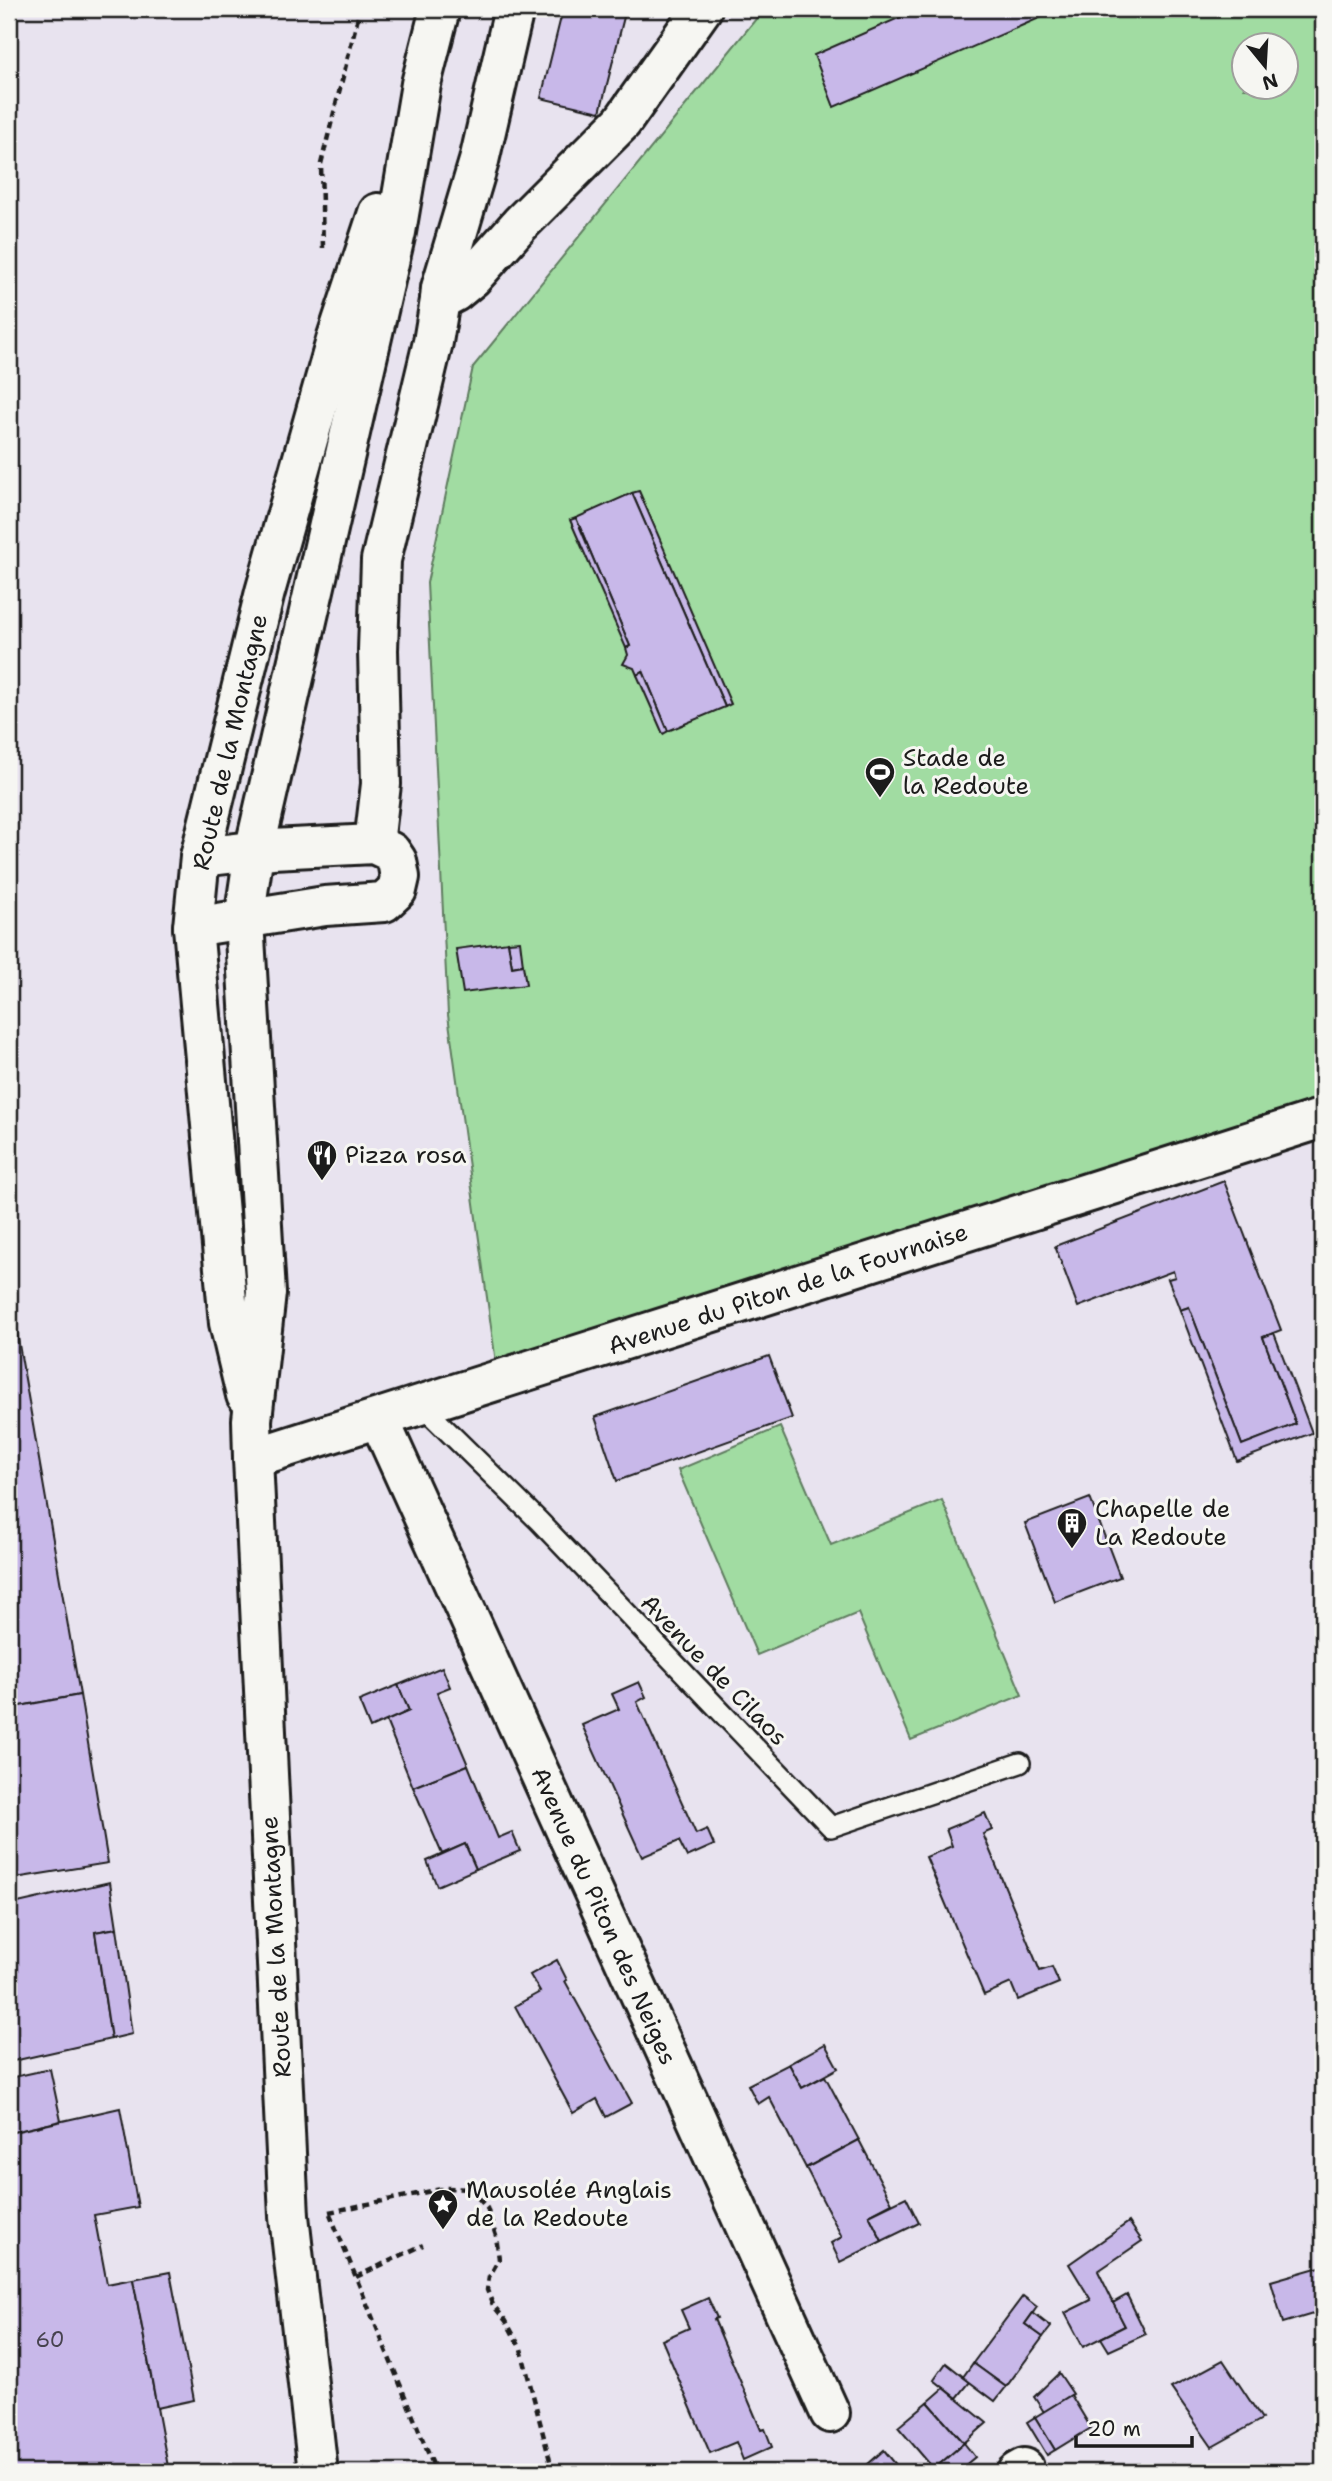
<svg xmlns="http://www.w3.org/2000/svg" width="1332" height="2481" font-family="'Shantell Sans',sans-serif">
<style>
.green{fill:#a1dca2;stroke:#5e7c5f;stroke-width:2;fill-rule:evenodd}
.building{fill:#c8b8e9;stroke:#1c1c1c;stroke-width:2}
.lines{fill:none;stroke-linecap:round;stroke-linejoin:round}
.service-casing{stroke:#1c1c1c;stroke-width:24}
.minor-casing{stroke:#1c1c1c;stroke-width:44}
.secondary-casing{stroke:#1c1c1c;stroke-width:44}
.path{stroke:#1c1c1c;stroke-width:4.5;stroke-dasharray:7 5;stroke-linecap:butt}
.service{stroke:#f6f6f2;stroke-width:19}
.minor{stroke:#f6f6f2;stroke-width:38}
.secondary{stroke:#f6f6f2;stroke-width:38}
.labels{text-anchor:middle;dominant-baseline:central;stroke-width:6;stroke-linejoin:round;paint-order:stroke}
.number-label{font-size:21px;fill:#47434f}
.street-label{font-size:24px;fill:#1c1c1c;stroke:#f6f6f2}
.poi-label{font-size:24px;fill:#1c1c1c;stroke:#f6f6f2;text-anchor:start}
</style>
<rect width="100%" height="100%" fill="#e8e3ef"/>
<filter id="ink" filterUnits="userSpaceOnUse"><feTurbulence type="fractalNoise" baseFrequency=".0143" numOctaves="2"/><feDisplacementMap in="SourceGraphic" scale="14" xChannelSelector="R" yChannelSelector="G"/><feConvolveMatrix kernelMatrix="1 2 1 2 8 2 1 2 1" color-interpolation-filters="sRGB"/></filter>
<g filter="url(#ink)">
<g class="green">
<path d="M764 9H1323V1103L497 1370 448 1015 427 583 473 367ZM1244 46H1286V88H1244Z"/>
<polygon points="780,1427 831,1545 942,1500 1022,1695 911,1740 858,1613 757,1655 678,1470"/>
</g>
<g class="building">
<polygon points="563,9 626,9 600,112 541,98"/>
<polygon points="919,9 1060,9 834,107 814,55"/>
<polygon points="639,491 731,704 725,707 632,493"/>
<polygon points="632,493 725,707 668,731 643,671 637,675 634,668 623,664 628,655 626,648 630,646 576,518"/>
<polygon points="576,518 630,646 626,648 570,520"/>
<polygon points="643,671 668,731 663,734 637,675"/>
<polygon points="520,941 523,965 512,967 508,942"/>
<polygon points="508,942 512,967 523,965 526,985 463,993 456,949"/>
<polygon points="1224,1181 1281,1330 1263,1337 1296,1424 1242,1445 1189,1307 1180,1310 1168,1279 1175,1277 1173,1271 1078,1307 1055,1246"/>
<polygon points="9,1287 80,1695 9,1708"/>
<polygon points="1189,1307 1242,1445 1296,1424 1263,1337 1274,1333 1312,1433 1237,1461 1180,1310"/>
<polygon points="769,1356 792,1418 617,1481 595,1417"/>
<polygon points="1090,1498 1120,1577 1055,1602 1025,1523"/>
<polygon points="442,1667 450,1687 437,1692 468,1765 413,1787 386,1721 409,1711 398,1685"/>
<polygon points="639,1682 646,1697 637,1702 696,1834 707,1829 714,1845 687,1857 679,1841 642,1857 582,1725 619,1709 612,1694"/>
<polygon points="398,1685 409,1711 370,1728 359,1701"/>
<polygon points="80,1695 108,1863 9,1879 9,1708"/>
<polygon points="468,1765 498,1838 512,1832 520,1851 476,1869 465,1844 442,1854 413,1787"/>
<polygon points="985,1813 992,1830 983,1834 1040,1971 1052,1967 1059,1983 1018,2000 1011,1983 984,1995 926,1857 952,1846 946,1829"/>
<polygon points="465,1844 476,1869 437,1886 427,1861"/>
<polygon points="110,1882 117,1928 95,1932 111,2039 9,2062 9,1905"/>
<polygon points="117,1928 132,2034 111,2039 95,1932"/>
<polygon points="557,1960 567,1980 565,1981 632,2103 606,2117 597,2099 573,2113 515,2006 540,1992 530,1975"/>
<polygon points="825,2044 838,2068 802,2088 789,2064"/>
<polygon points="789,2064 802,2088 825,2076 859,2140 806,2168 769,2097 758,2104 748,2085"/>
<polygon points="50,2069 61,2121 9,2133 9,2078"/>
<polygon points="120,2108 138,2207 94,2215 107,2284 133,2279 169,2472 9,2472 9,2133"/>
<polygon points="859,2140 892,2203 869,2215 882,2241 840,2262 831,2243 842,2237 806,2168"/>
<polygon points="906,2197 919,2223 882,2241 869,2215"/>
<polygon points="1129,2222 1142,2241 1098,2271 1125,2326 1083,2347 1065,2313 1091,2300 1069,2264"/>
<polygon points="1323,2266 1323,2311 1283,2323 1271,2281"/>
<polygon points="170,2272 194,2400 157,2408 133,2279"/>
<polygon points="1127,2295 1146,2334 1109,2351 1101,2338 1125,2326 1113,2303"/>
<polygon points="1023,2296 1037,2307 1025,2324 1043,2337 1006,2387 973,2363"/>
<polygon points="708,2298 717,2318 714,2319 761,2430 765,2429 772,2447 743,2460 736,2442 710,2453 662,2340 689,2328 681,2310"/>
<polygon points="1033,2313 1051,2327 1043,2337 1025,2324"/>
<polygon points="1223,2360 1262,2419 1212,2447 1171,2388"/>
<polygon points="946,2363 970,2382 957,2398 934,2380"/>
<polygon points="973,2363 1006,2387 995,2401 963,2377"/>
<polygon points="1059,2373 1073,2394 1044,2412 1034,2397"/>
<polygon points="944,2388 987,2423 964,2443 928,2402"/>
<polygon points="1071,2395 1091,2428 1055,2450 1035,2417"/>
<polygon points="928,2402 964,2443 934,2469 898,2427"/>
<polygon points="1035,2417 1055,2450 1047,2455 1027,2422"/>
<polygon points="964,2443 975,2457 957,2472 937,2472 934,2469"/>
<polygon points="884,2450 902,2472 859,2472"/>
</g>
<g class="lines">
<g class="service-casing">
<polyline id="service" points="421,1405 539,1521 831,1827 1020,1763"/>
</g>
<g class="minor-casing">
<g id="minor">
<polyline points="514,9 479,161 441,288 440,300 455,292 473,277 520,224 622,122 702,9"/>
<polyline points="374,844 381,784 378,650 381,560 433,342 440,300"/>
<polyline points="193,927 325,906 384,902 397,890 400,877 397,861 391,852 374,844 272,849 200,857"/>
<polyline points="379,1419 830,2413"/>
<polyline points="253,1458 1323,1118"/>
<polyline points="1017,2472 1024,2468"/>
</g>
</g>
<g class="secondary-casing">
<g id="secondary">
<polyline points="246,1395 229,1323 193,927 200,857 265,592 337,337 378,213"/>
<polyline points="318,2472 289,2216 253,1458 252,1420 266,1293 244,920 254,852 396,232 421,84 440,9"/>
</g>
</g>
<g class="path">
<polyline points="323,248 321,164 360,9"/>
<polyline points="329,2212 446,2188 470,2189 487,2208 496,2236 499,2259 489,2277 487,2290 493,2305 506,2321 521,2349 553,2472"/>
<polyline points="330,2214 436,2472"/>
<polyline points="356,2277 423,2245"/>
</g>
<use href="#service" class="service"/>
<use href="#minor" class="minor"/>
<use href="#secondary" class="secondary"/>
</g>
</g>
<defs>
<g id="stadium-pin" transform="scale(1.575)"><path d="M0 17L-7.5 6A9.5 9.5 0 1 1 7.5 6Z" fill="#1c1c1c" stroke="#f6f6f2"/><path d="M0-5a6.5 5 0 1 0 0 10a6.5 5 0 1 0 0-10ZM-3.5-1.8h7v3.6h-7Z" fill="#fff"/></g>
<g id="restaurant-pin" transform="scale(1.575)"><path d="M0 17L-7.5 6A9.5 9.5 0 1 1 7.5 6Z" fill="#1c1c1c" stroke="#f6f6f2"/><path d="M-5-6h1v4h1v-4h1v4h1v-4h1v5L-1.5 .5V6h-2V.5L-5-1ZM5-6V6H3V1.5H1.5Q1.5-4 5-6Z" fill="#fff"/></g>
<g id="building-pin" transform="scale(1.575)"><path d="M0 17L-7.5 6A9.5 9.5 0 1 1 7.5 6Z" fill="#1c1c1c" stroke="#f6f6f2"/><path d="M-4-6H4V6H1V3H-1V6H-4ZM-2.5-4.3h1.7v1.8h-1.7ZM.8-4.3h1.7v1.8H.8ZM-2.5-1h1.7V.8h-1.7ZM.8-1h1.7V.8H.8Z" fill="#fff"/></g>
<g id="sight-pin" transform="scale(1.575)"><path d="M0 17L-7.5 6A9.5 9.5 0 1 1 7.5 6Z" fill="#1c1c1c" stroke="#f6f6f2"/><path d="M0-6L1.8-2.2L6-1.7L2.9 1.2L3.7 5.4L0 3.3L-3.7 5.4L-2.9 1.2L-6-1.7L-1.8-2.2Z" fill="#fff"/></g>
</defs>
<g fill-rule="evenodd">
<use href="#stadium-pin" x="880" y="772"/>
<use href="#restaurant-pin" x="322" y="1155"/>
<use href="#building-pin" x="1072" y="1523"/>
<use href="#sight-pin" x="443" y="2204"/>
</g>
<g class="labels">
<g class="number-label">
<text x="50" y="2340">60</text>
</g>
<g class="street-label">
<text transform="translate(230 742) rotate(-77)">Route de la Montagne</text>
<text transform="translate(788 1289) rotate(-18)">Avenue du Piton de la Fournaise</text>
<text transform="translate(714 1670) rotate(46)">Avenue de Cilaos</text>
<text transform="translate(604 1916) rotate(66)">Avenue du Piton des Neiges</text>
<text transform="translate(276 1947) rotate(-93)">Route de la Montagne</text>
</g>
<g class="poi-label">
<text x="903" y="758">Stade de<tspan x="903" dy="28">la Redoute</tspan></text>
<text x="345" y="1155">Pizza rosa</text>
<text x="1095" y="1509">Chapelle de<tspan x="1095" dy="28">La Redoute</tspan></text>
<text x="466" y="2190">Mausolée Anglais<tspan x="466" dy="28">de la Redoute</tspan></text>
</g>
</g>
<rect width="1332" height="2481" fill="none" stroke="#f6f6f2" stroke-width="35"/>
<rect x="18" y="18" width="1297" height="2446" fill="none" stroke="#1c1c1c" stroke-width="2.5" filter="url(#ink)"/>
<g transform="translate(1265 66) rotate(162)"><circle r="33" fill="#f6f6f2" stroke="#9f9f9c" stroke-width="2"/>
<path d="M0-5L12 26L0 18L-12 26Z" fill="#1c1c1c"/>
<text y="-10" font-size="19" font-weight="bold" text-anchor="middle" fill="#1c1c1c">N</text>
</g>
<path d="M1076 2436v10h116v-10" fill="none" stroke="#1c1c1c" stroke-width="3.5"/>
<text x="1087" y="2436" font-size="21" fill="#1c1c1c" stroke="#f6f6f2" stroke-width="5" paint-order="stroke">20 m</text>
</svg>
